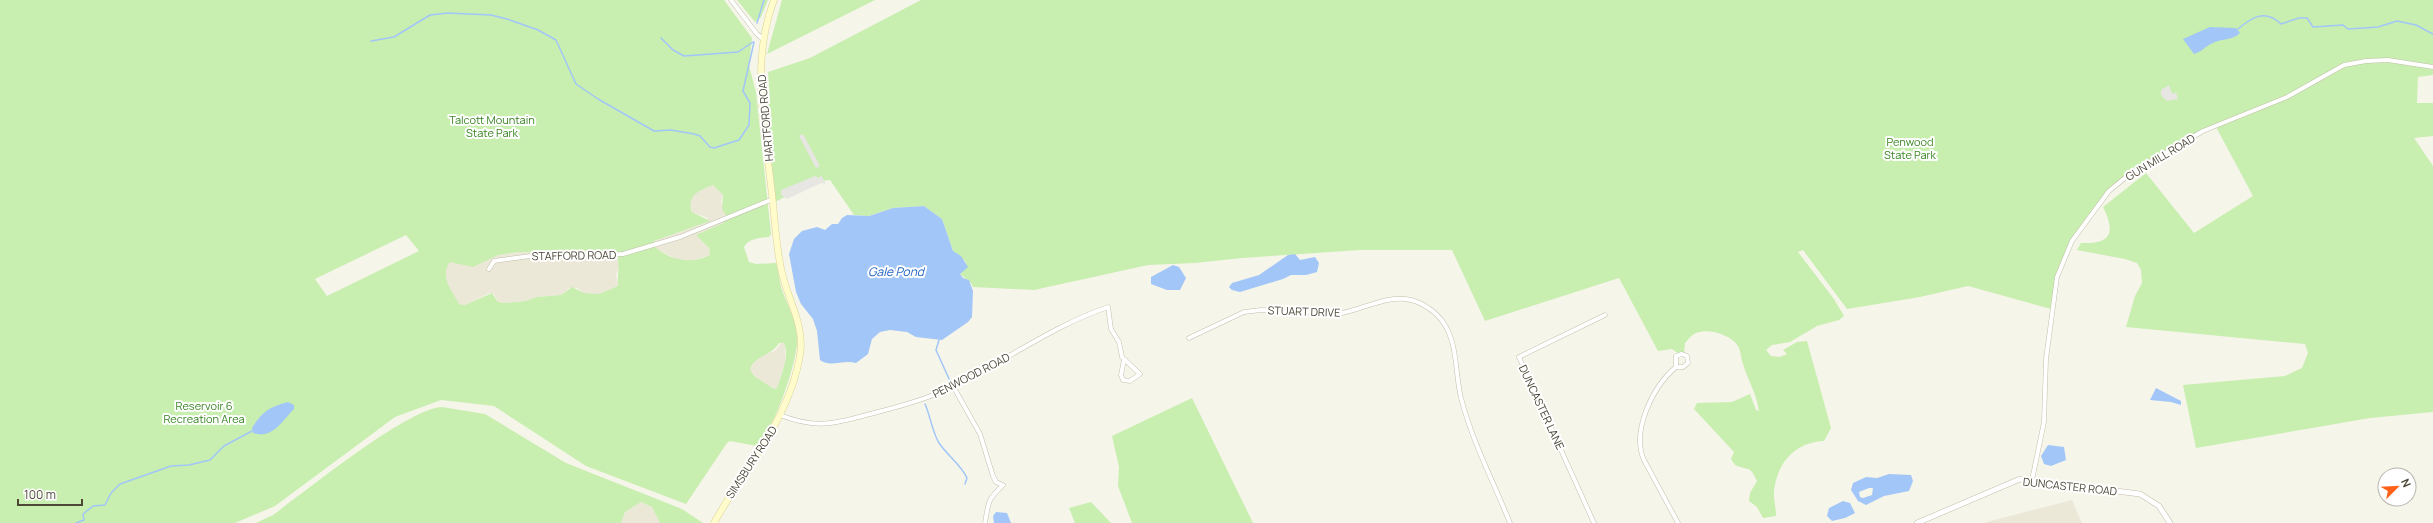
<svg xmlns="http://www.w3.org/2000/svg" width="2433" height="523" font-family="Manrope,sans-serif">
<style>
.residential{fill:#ebe8d8}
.green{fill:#c8eeb0;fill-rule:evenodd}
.parking{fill:#e8e6e2}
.water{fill:#a2c6f8;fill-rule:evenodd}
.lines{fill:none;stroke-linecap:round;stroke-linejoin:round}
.stream{stroke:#a2c6f8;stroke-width:1.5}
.minor-casing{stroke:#c3bfab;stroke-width:5}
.tertiary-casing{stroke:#c3bfab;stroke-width:6}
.secondary-casing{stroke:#dbd496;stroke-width:7}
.minor{stroke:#fff;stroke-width:4}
.tertiary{stroke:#fff;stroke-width:5}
.secondary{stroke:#fffbcb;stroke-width:6}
.labels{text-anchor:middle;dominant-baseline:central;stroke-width:4;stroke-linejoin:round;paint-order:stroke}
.street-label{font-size:11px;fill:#4c4737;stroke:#fff}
.park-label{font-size:11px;fill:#388523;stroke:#fff}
.water-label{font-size:12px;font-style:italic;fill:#2466c4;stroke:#fff}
</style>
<rect width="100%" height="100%" fill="#f6f5ea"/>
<g class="residential">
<polygon points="713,185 723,195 721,202 727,217 723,223 696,235 709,248 710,255 687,262 679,260 658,250 653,245 654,241 707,222 708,218 692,212 690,200 696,191"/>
<polygon points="615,251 619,266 616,275 618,286 599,294 584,293 577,288 569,288 561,295 537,297 526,301 504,303 498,302 494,294 489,293 465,305 459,304 450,290 445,275 445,269 453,258 476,258 519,252"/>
<polygon points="782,342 785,345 785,362 777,388 774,389 754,376 750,369 759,356 775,351"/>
<polygon points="2072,500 2082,523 1983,523"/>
<polygon points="641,502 652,507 660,523 621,523 625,512"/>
</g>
<g class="green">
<path d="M0 0H724L752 38 749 66 756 92 771 234 769 237C760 238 749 238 744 247L749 262 756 264 776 263C779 271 779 281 782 290 787 304 795 318 797 333 801 355 773 432 757 446L730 441 727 443 686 504 586 466 494 406 441 400 395 417 275 506 235 523H0ZM713 185 723 195 722 209 727 217 723 223 696 235 709 248 710 255C690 265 668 260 653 245L654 241 710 221 692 212C686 195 700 190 713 185ZM406 235 419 251 327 296 315 279ZM615 251C621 259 617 276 618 286L599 294 584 293 572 287 561 295 537 297 526 301 504 303 498 302 492 293 465 305 459 304C452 290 439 277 450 262L473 267 498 255 519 252ZM779 343H784C790 355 781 375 777 388L774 389 754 376 750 369C759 352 769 358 779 343Z"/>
<polygon points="737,0 768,0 761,17 755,22"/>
<polygon points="782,0 875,0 767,54"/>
<path d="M921 0H2433V75L2418 77 2417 103H2433V136L2414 138 2433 166V412L2370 418 2196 448 2183 385 2285 376 2302 368 2308 353 2305 344 2126 327 2135 296 2142 283 2141 270 2137 263 2125 259 2077 250 2081 243C2111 244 2116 233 2103 207L2146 173 2194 233 2253 196 2215 125 2126 176 2094 209 2063 259 2051 309 1968 286 1920 297 1847 309 1803 250 1798 252 1834 299 1844 316 1839 320 1817 326 1790 342 1772 345 1766 350 1771 356 1780 357 1787 354 1783 350 1797 342 1807 341 1831 428 1824 441C1798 442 1780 459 1775 485 1772 495 1776 506 1776 516L1763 518 1757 507 1749 501 1750 493 1757 481C1750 465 1749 471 1735 465L1731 459 1734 452 1694 409 1697 403 1732 402 1750 394 1756 410 1759 411C1756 392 1748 381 1743 364 1741 359 1741 351 1738 346 1731 335 1709 328 1696 333 1691 335 1688 340 1685 343L1684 354H1679L1672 349 1658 351 1619 278 1485 321 1452 250H1360L1242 258 1195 263 1148 265 1034 290 973 287 971 283 960 274 966 262 953 251 942 219 924 206 893 208 868 216 854 215 830 180 813 182 775 202 762 107 770 103 768 72 810 58Z"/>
<polygon points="1192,398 1253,523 1132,523 1118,486 1119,467 1112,436"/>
<path d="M442 407 485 414 566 463 682 509 703 523H660L652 507 641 502 625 512 621 523H256L273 515C306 491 408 408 442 407Z"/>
<polygon points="1091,502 1111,523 1075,523 1069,508"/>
</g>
<g class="parking">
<polygon points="2169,85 2171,91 2173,94 2176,92 2178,99 2167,101 2161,95 2161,90"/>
<polygon points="803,134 820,166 816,168 799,136"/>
<polygon points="821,175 826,184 821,183 787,199 781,195 781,190 815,176 819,178"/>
</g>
<g class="water">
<path d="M2210 27 2236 28 2240 33C2232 41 2222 38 2213 43 2205 46 2202 52 2194 54L2183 39Z"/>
<path d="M924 206 942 219 953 251 961 256 968 267 960 274 963 278 969 280 973 291 972 317 968 322 942 340 916 337 907 332 890 330 880 332 872 339 868 354 856 363C843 359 831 368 820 360L817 331 813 319 801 304 796 292 789 254 794 239 802 231 817 227 825 230 832 224H838L842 218 847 215 869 216 893 208Z"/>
<polygon points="1295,254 1300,260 1315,257 1319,263 1317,272 1306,275 1291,275 1283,279 1240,292 1232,290 1229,287 1232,283 1259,275 1288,255"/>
<polygon points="1173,265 1179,267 1186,278 1180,290 1167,290 1151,284 1151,277"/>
<polygon points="2156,388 2181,401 2181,405 2171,402 2150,400"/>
<path d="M288 402 294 405V409C283 420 272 440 253 433L252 428C262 412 269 407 288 402Z"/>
<polygon points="2048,445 2064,447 2066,460 2051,466 2044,464 2041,456"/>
<path d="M1889 474 1911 475 1913 481 1909 491 1884 496 1866 505 1858 501 1851 490 1853 483 1866 477 1877 478ZM1869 488H1873L1872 495 1863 498 1860 497 1859 492Z"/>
<polygon points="1843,501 1850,503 1855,513 1845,518 1832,521 1827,516 1829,508"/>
<polygon points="996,512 1007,513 1011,523 994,523 993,516"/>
</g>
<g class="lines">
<g class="stream">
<polyline points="757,23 764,0"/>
<path d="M2238 29C2252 17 2265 9 2281 24L2299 18H2307L2313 27 2343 25 2348 29 2378 27 2397 21 2416 25 2433 34"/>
<polyline points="661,38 673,50 684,56 738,52 753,42"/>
<polyline points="371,41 394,37 430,15 448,13 491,15 507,19 538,30 556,40 576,84 598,99 654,131 671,130 694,134 700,136 710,147 714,148 739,140 749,125 750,103 743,91 754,42"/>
<polyline points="939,340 936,350 950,381"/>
<path d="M925 404C930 415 933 434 939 443 947 455 962 466 967 478L965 484"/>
<polyline points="76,523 84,520 83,514 93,506 105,505 111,493 120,484 171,466 189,465 210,460 224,446 252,431"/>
</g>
<g class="minor-casing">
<g id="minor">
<polyline points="731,0 757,34 763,39"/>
<polyline points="489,269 494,261 538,255 578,256 623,254 680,237 773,199"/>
<path d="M1189 338 1244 312 1261 310 1337 314C1361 311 1386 294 1411 300 1423 303 1436 312 1443 322 1458 343 1455 374 1461 398 1472 441 1494 483 1510 523"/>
<path d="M1676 367V356L1682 354 1687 356 1688 363 1683 367H1676C1653 386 1631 431 1644 460L1678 523"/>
<path d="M953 386 980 434 993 476 996 482 1003 485C987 501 989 500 985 523"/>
<path d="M780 415C818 430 837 423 874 413 901 406 927 399 952 387 1004 362 1052 326 1108 307L1111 329 1119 342 1122 357 1140 374 1130 381 1123 380 1121 375 1124 360"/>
<polyline points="2032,480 2044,422 2046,359 2057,277 2072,241 2109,191 2131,173 2203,131 2287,97 2344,65 2366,61 2388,60 2433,67"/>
<polyline points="1594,523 1519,357 1605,315"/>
</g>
</g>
<g class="tertiary-casing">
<polyline id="tertiary" points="1917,523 2020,479 2140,494 2159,506 2170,523"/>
</g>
<g class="secondary-casing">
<path id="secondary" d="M714 523C744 468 790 419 800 355 805 326 788 300 782 273 775 244 775 215 771 186 764 124 751 60 774 0"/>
</g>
<use href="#minor" class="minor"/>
<use href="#tertiary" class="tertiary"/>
<use href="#secondary" class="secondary"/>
</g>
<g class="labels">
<g class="street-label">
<text transform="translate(765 118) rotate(-95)">HARTFORD ROAD</text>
<text transform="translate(2160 157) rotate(-31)">GUN MILL ROAD</text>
<text transform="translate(574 255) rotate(-1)">STAFFORD ROAD</text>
<text transform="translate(1304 311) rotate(2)">STUART DRIVE</text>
<text transform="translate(971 375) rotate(-27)">PENWOOD ROAD</text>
<text transform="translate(1542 407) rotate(65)">DUNCASTER LANE</text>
<text transform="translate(751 462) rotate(-57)">SIMSBURY ROAD</text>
<text transform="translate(2070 486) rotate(6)">DUNCASTER ROAD</text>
</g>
<g class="park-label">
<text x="492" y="119">Talcott Mountain<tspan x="492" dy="13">State Park</tspan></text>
<text x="1910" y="141">Penwood<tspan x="1910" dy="13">State Park</tspan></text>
<text x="204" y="405">Reservoir 6<tspan x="204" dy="13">Recreation Area</tspan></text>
</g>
<g class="water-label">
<text x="896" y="271">Gale Pond</text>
</g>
</g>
<g transform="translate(2397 487) rotate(66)"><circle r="19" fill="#ffffff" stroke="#b7b5af"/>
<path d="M0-3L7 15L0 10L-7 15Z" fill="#ff6118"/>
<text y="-6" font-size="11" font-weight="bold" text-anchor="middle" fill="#4c4737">N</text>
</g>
<path d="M18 499v6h64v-6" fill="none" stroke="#4c4737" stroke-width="2"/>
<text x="24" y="499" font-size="12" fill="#4c4737" stroke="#ffffff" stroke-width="3" paint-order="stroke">100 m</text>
</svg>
